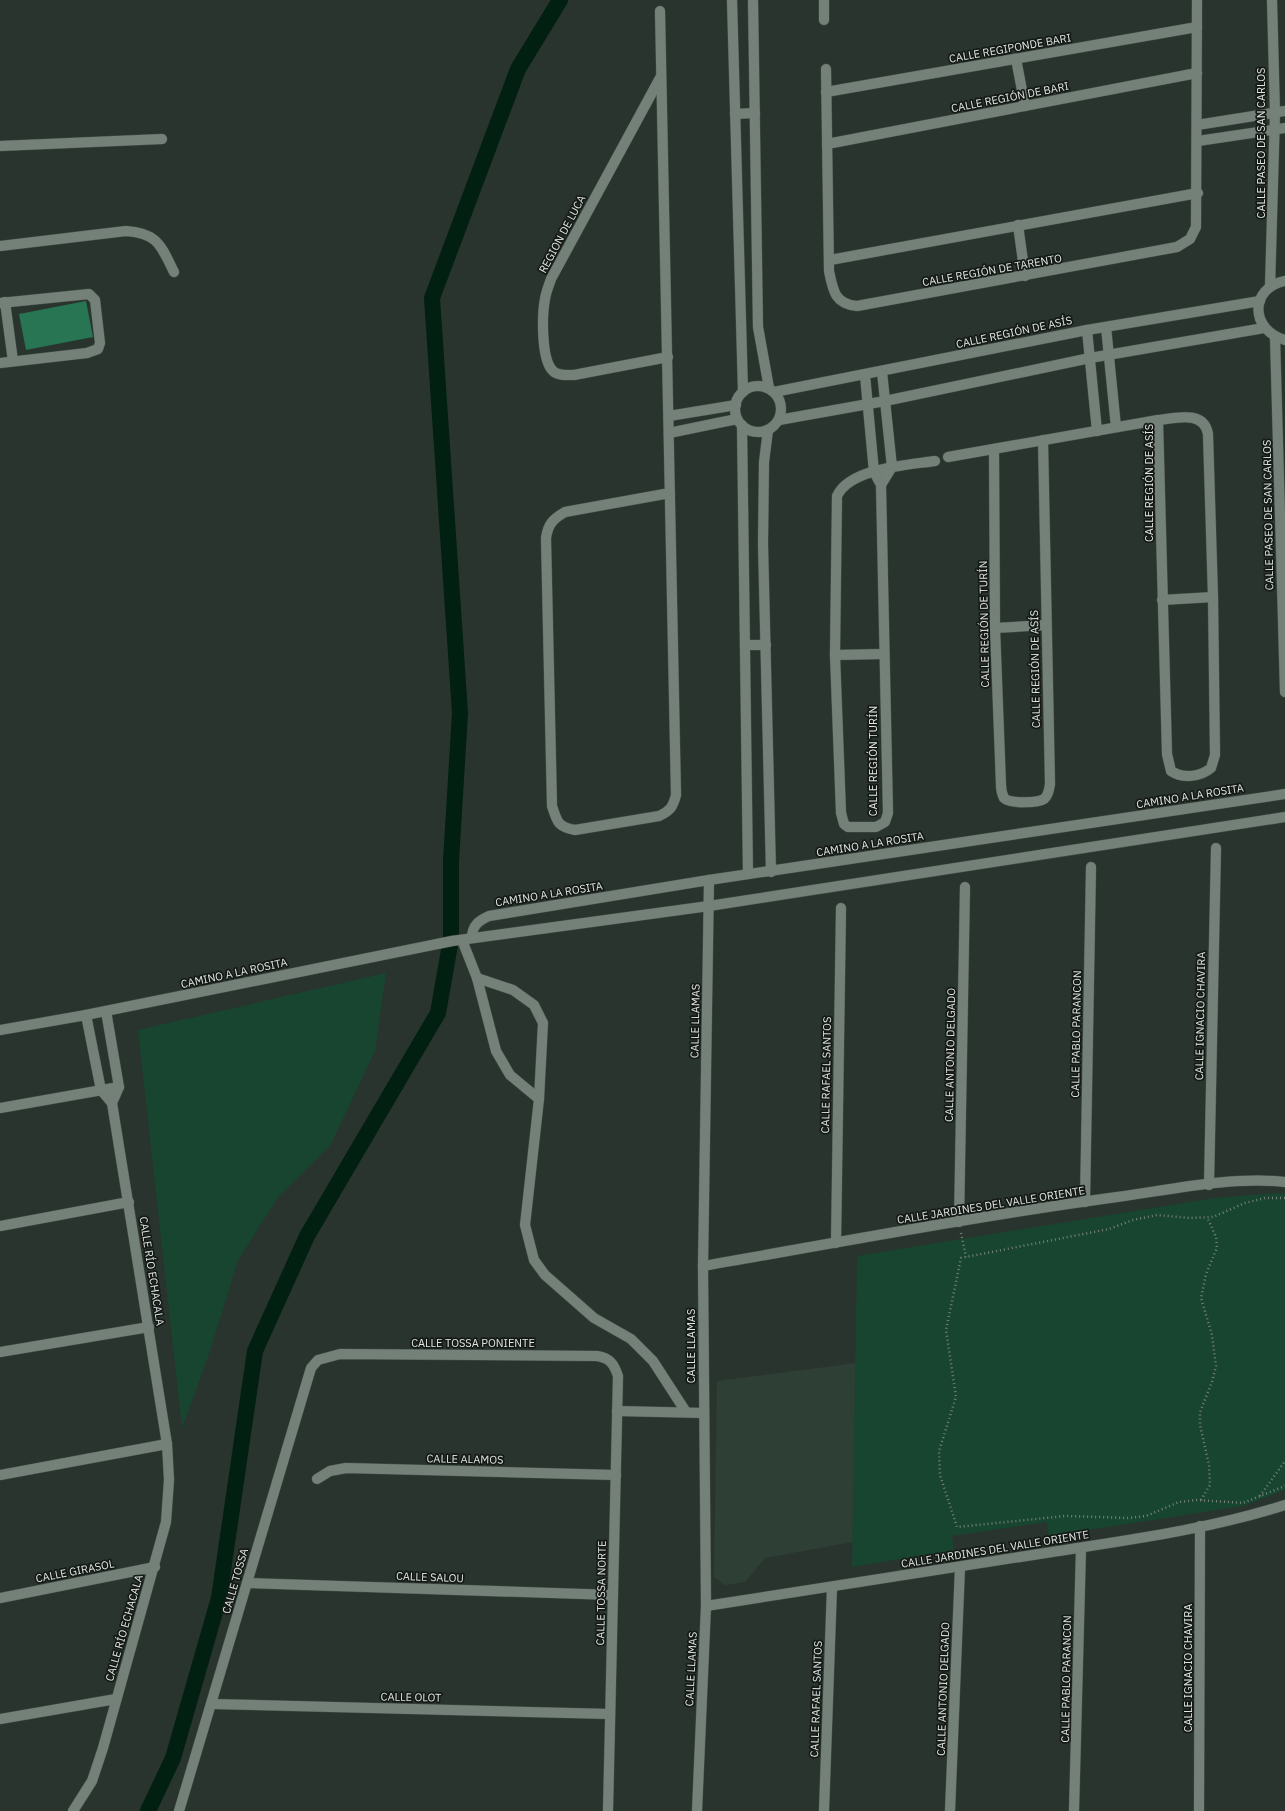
<svg xmlns="http://www.w3.org/2000/svg" width="1285" height="1811" font-family="'IBM Plex Sans',sans-serif">
<style>
.built{fill:#2e3f36}
.park{fill:#184530}
.lines{fill:none;stroke-linecap:round;stroke-linejoin:round}
.canal{stroke:#012012;stroke-width:16}
.building{fill:#277552}
.minor-casing{stroke:#47504b;stroke-width:11}
.path{stroke:#78817c;stroke-width:2.5;stroke-dasharray:1 3;stroke-linecap:butt}
.minor{stroke:#748179;stroke-width:10}
.labels{text-anchor:middle;dominant-baseline:central;stroke-width:3.5;stroke-linejoin:round;paint-order:stroke}
.street-label{font-size:11px;fill:#e0e7e3;stroke:#151a17}
</style>
<rect width="100%" height="100%" fill="#29342e"/>
<polygon class="built" points="856,1363 853,1542 765,1558 745,1582 725,1585 714,1577 717,1381"/>
<g class="park">
<polygon points="386,973 375,1051 330,1146 279,1196 238,1260 208,1357 182,1428 138,1030"/>
<polygon points="1278,1193 1285,1194 1285,1490 1243,1506 1049,1536 1047,1522 952,1536 954,1550 852,1567 857,1256 1214,1198"/>
</g>
<g class="lines">
<polyline class="canal" points="148,1811 173,1758 219,1598 255,1351 307,1236 438,1013 451,939 451,861 460,713 432,298 518,69 560,0"/>
</g>
<polygon class="building" points="86,301 93,337 26,350 19,314"/>
<g class="lines">
<g class="minor-casing">
<g id="minor">
<polyline points="732,0 743,392"/>
<polyline points="753,0 758,327 769,388"/>
<polyline points="824,0 824,20"/>
<path d="M660 11 676 795C673 807 670 811 659 816L575 830C558 827 557 822 552 806L546 538C548 524 553 519 565 512L670 493"/>
<polyline points="1016,59 1025,106"/>
<path d="M826 69 829 271C833 291 835 304 857 306L1177 247 1190 239 1196 227 1197 0"/>
<path d="M660 78 551 279C549 285 546 292 545 299 542 315 541 360 553 371 558 376 568 375 574 375L668 357"/>
<polyline points="826,92 1197,27"/>
<polyline points="735,114 755,113"/>
<polyline points="1197,125 1285,111"/>
<polyline points="1198,141 1285,128"/>
<polyline points="827,144 1197,73"/>
<polyline points="0,146 162,139"/>
<polyline points="1018,225 1025,276"/>
<path d="M0 246 126 231C158 233 161 246 174 272"/>
<polyline points="830,260 1198,193"/>
<path d="M1285 281C1249 288 1250 330 1285 340"/>
<polyline points="1270,287 1275,113 1272,0"/>
<polyline points="5,302 13,361"/>
<polyline points="0,303 89,294 95,300 100,343 98,349 87,353 0,363"/>
<polyline points="1106,327 1116,427"/>
<polyline points="1087,330 1097,431"/>
<polyline points="1275,337 1285,692"/>
<path d="M865 375 874 472 881 485 888 813 885 822 876 827H848L844 824 841 813 835 655 837 496C850 468 908 465 935 461"/>
<circle cx="758" cy="409" r="23"/>
<polyline points="774,392 1087,330 1260,301"/>
<polyline points="669,416 736,405"/>
<polyline points="779,420 885,401 1090,358 1264,328"/>
<polyline points="742,425 748,874"/>
<polyline points="768,430 764,462 763,544 771,872"/>
<polyline points="669,433 737,419"/>
<path d="M994 449 995 628 1001 785C1001 789 1002 794 1004 798 1010 804 1038 803 1044 799 1049 795 1049 789 1050 784L1043 440"/>
<path d="M948 457 1158 420C1176 418 1204 410 1208 434L1213 597 1215 755 1211 768C1200 777 1183 779 1171 771L1167 754 1158 420"/>
<polyline points="881,485 892,467 882,372"/>
<polyline points="1162,600 1213,597"/>
<polyline points="995,628 1046,625"/>
<polyline points="745,645 766,645"/>
<polyline points="835,655 883,654"/>
<path d="M472 938C472 926 478 921 489 916L709 880 1285 794"/>
<polyline points="462,940 477,978 496,1051 510,1075 539,1099 525,1225 534,1260 545,1275 594,1318 631,1339 653,1361 686,1412"/>
<polyline points="477,978 513,990 534,1005 543,1023 539,1099"/>
<polyline points="86,1015 101,1090 112,1103"/>
<polyline points="0,1030 86,1015 452,941 709,906 1285,817"/>
<polyline points="0,1108 119,1087"/>
<polyline points="1209,1185 1216,848"/>
<polyline points="1085,1202 1091,867"/>
<polyline points="959,1222 965,887"/>
<polyline points="0,1226 129,1202"/>
<polyline points="836,1243 841,908"/>
<path d="M703 1266C840 1242 978 1216 1117 1197 1169 1190 1233 1176 1285 1182"/>
<polyline points="0,1352 149,1327"/>
<polyline points="617,1411 704,1413"/>
<polyline points="0,1475 167,1444"/>
<polyline points="317,1479 330,1471 346,1468 616,1475"/>
<polyline points="247,1583 613,1595"/>
<polyline points="0,1598 155,1567"/>
<path d="M706 1606C821 1589 936 1571 1052 1552 1129 1540 1210 1529 1285 1505"/>
<polyline points="212,1704 610,1714"/>
<polyline points="0,1719 116,1699"/>
<polyline points="73,1811 92,1781 103,1748 166,1522 169,1480 167,1444 112,1103 119,1087 106,1011"/>
<path d="M179 1811 311 1368 318 1360 340 1354 597 1356C610 1358 614 1364 618 1376L608 1811"/>
<polyline points="697,1811 706,1606 703,1266 709,880"/>
<polyline points="824,1811 832,1587"/>
<polyline points="950,1811 960,1567"/>
<polyline points="1074,1811 1081,1548"/>
<polyline points="1199,1811 1200,1526"/>
</g>
</g>
<g class="path">
<polyline points="1285,1198 1265,1198 1245,1203 1213,1217 1189,1218 1157,1215 1133,1220 1109,1229 961,1258 946,1330 956,1397 939,1451 940,1475 957,1527 1065,1516 1128,1518 1146,1516 1179,1502 1197,1500 1243,1503 1285,1486"/>
<polyline points="961,1233 966,1257"/>
<polyline points="1260,1496 1285,1461"/>
<polyline points="1201,1500 1210,1485 1209,1465 1200,1425 1200,1412 1212,1382 1216,1366 1212,1335 1201,1298 1206,1274 1217,1248 1216,1237 1207,1217"/>
</g>
<use href="#minor" class="minor"/>
</g>
<g class="labels">
<g class="street-label">
<text transform="translate(1010 48) rotate(-10)">CALLE REGIPONDE BARI</text>
<text transform="translate(1010 97) rotate(-11)">CALLE REGIÓN DE BARI</text>
<text transform="translate(1261 143) rotate(-90)">CALLE PASEO DE SAN CARLOS</text>
<text transform="translate(562 234) rotate(-62)">REGION DE LUCA</text>
<text transform="translate(992 270) rotate(-10)">CALLE REGIÓN DE TARENTO</text>
<text transform="translate(1014 332) rotate(-12)">CALLE REGIÓN DE ASÍS</text>
<text transform="translate(1149 483) rotate(-90)">CALLE REGIÓN DE ASÍS</text>
<text transform="translate(1268 515) rotate(-91)">CALLE PASEO DE SAN CARLOS</text>
<text transform="translate(984 624) rotate(-91)">CALLE REGIÓN DE TURÍN</text>
<text transform="translate(1035 669) rotate(-91)">CALLE REGIÓN DE ASÍS</text>
<text transform="translate(873 761) rotate(-90)">CALLE REGIÓN TURÍN</text>
<text transform="translate(1190 796) rotate(-9)">CAMINO A LA ROSITA</text>
<text transform="translate(870 844) rotate(-9)">CAMINO A LA ROSITA</text>
<text transform="translate(549 894) rotate(-9)">CAMINO A LA ROSITA</text>
<text transform="translate(234 973) rotate(-12)">CAMINO A LA ROSITA</text>
<text transform="translate(1200 1016) rotate(-89)">CALLE IGNACIO CHAVIRA</text>
<text transform="translate(695 1021) rotate(-89)">CALLE LLAMAS</text>
<text transform="translate(1076 1034) rotate(-89)">CALLE PABLO PARANCON</text>
<text transform="translate(950 1055) rotate(-89)">CALLE ANTONIO DELGADO</text>
<text transform="translate(826 1075) rotate(-89)">CALLE RAFAEL SANTOS</text>
<text transform="translate(991 1205) rotate(-9)">CALLE JARDINES DEL VALLE ORIENTE</text>
<text transform="translate(152 1271) rotate(81)">CALLE RÍO ECHACALA</text>
<text x="473" y="1343">CALLE TOSSA PONIENTE</text>
<text transform="translate(691 1346) rotate(-90)">CALLE LLAMAS</text>
<text transform="translate(465 1459) rotate(1)">CALLE ALAMOS</text>
<text transform="translate(995 1549) rotate(-9)">CALLE JARDINES DEL VALLE ORIENTE</text>
<text transform="translate(75 1571) rotate(-11)">CALLE GIRASOL</text>
<text transform="translate(430 1577) rotate(2)">CALLE SALOU</text>
<text transform="translate(235 1581) rotate(-74)">CALLE TOSSA</text>
<text transform="translate(601 1593) rotate(-89)">CALLE TOSSA NORTE</text>
<text transform="translate(124 1628) rotate(-74)">CALLE RÍO ECHACALA</text>
<text transform="translate(1188 1668) rotate(-90)">CALLE IGNACIO CHAVIRA</text>
<text transform="translate(691 1669) rotate(-87)">CALLE LLAMAS</text>
<text transform="translate(1066 1679) rotate(-89)">CALLE PABLO PARANCON</text>
<text transform="translate(943 1689) rotate(-88)">CALLE ANTONIO DELGADO</text>
<text transform="translate(411 1697) rotate(1)">CALLE OLOT</text>
<text transform="translate(816 1699) rotate(-88)">CALLE RAFAEL SANTOS</text>
</g>
</g>
</svg>
